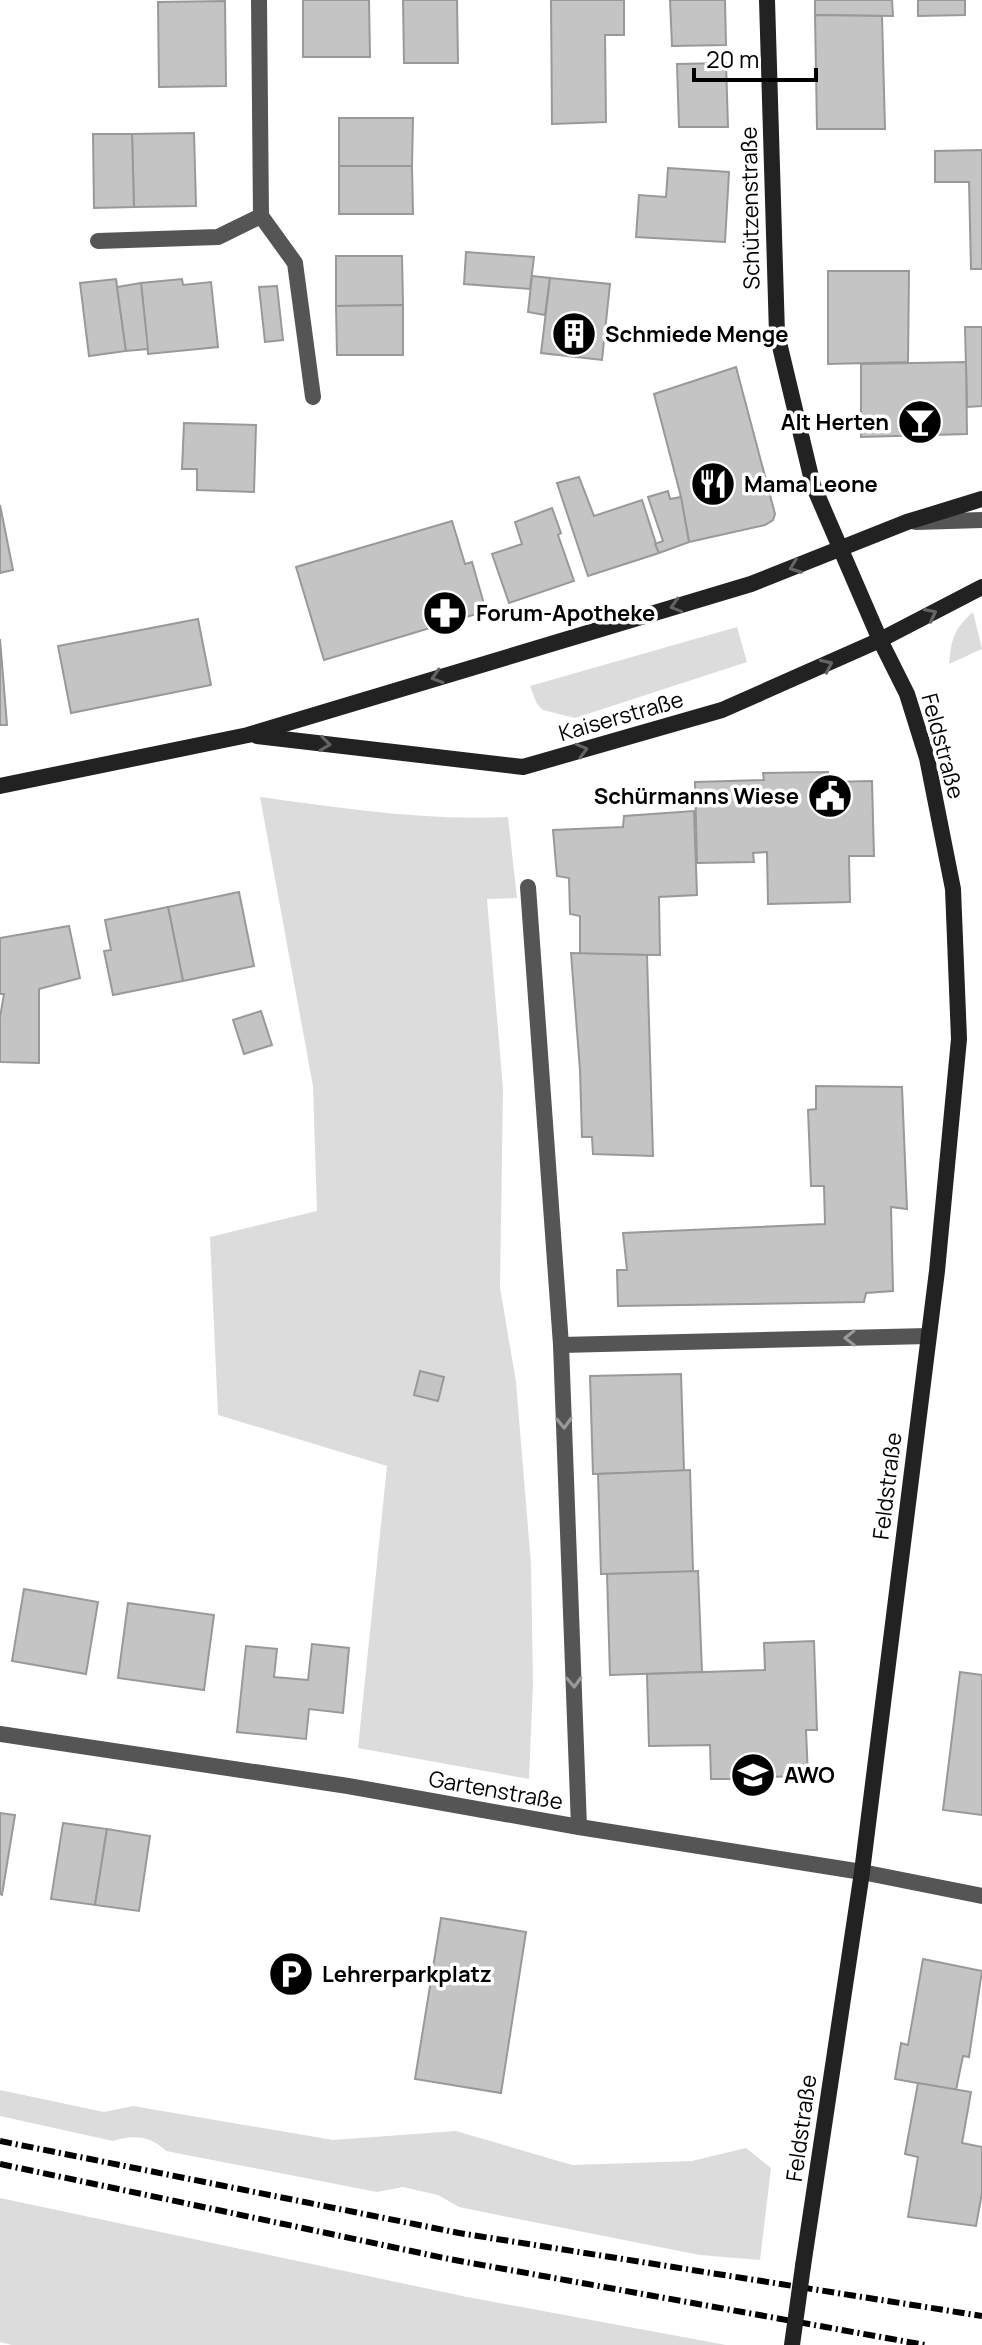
<svg xmlns="http://www.w3.org/2000/svg" width="982" height="2345" font-family="Manrope,sans-serif">
<style>
.green{fill:#dcdcdc}
.building{fill:#c4c4c4;stroke:#999;stroke-width:2}
.lines{fill:none;stroke-linecap:round;stroke-linejoin:round}
.lane{stroke:#555;stroke-width:16}
.street{stroke:#555;stroke-width:16}
.secondary{stroke:#222;stroke-width:16}
.rail{stroke:#000;stroke-width:6;stroke-dasharray:12 4 2 4;stroke-linecap:butt}
.secondary-bridge{stroke:#222;stroke-width:16}
.oneway{stroke:#646464}
.oneway2{stroke:#999}
.labels{text-anchor:middle;dominant-baseline:central;stroke-width:7;stroke-linejoin:round;paint-order:stroke}
.street-label{font-size:22px;fill:#000;stroke:#fff}
.poi-label{font-size:22px;font-weight:bold;fill:#000;stroke:#fff;text-anchor:start}
</style>
<rect width="100%" height="100%" fill="#fff"/>
<g class="green">
<path d="M973 612 982 649 949 664C951 639 954 629 973 612Z"/>
<polygon points="737,627 747,662 575,718 543,710 537,704 530,686"/>
<path d="M260 797C342 808 424 821 508 817L517 898 487 899 503 1089 500 1287 516 1382 531 1564 533 1684 529 1779 358 1748 387 1466 218 1415 210 1237 317 1211 313 1086Z"/>
<path d="M0 2090 104 2112 133 2106 333 2140 456 2131 572 2165 692 2161 746 2148 771 2168 760 2260 700 2255 498 2215 459 2207 438 2195 403 2187 377 2192 166 2151C152 2136 132 2134 113 2141L0 2116Z"/>
<polygon points="0,2198 467,2297 726,2345 12,2345 0,2342"/>
</g>
<g class="building">
<polygon points="303,0 369,0 370,57 303,57"/>
<polygon points="403,0 457,0 458,63 404,63"/>
<polygon points="551,0 624,0 624,35 605,35 606,122 552,124"/>
<polygon points="670,0 725,0 726,45 672,46"/>
<polygon points="815,0 892,0 893,16 815,15"/>
<polygon points="918,0 965,0 965,15 918,16"/>
<polygon points="225,1 226,86 159,87 158,2"/>
<polygon points="815,15 882,16 885,129 817,129"/>
<polygon points="726,63 728,127 679,127 677,64"/>
<polygon points="339,118 413,118 412,166 339,166"/>
<polygon points="194,133 196,206 134,207 132,134"/>
<polygon points="93,134 132,134 134,207 94,208"/>
<polygon points="982,150 982,269 971,269 969,182 935,182 935,151"/>
<polygon points="339,166 412,166 413,214 339,214"/>
<polygon points="668,168 729,172 725,242 636,237 639,195 666,197"/>
<polygon points="466,252 534,257 530,289 464,284"/>
<polygon points="336,256 402,256 403,305 336,306"/>
<polygon points="828,271 909,271 908,362 828,364"/>
<polygon points="532,276 550,278 545,315 528,312"/>
<polygon points="550,278 610,284 602,360 541,353"/>
<polygon points="116,279 126,351 89,356 80,283"/>
<polygon points="182,279 183,285 211,282 218,347 148,354 141,283"/>
<polygon points="141,283 148,349 126,351 117,287"/>
<polygon points="277,286 283,340 265,342 259,287"/>
<polygon points="403,305 403,355 337,355 336,306"/>
<polygon points="965,327 982,327 982,406 967,407"/>
<polygon points="966,362 967,434 861,437 861,364"/>
<polygon points="736,367 775,514 773,520 765,525 689,542 680,493 654,394"/>
<polygon points="184,423 256,425 254,492 197,490 197,469 182,469"/>
<polygon points="579,477 594,516 642,500 659,553 588,576 557,483"/>
<polygon points="668,491 670,499 681,497 689,542 659,553 655,544 663,541 648,497"/>
<polygon points="0,505 13,570 0,573"/>
<polygon points="552,508 561,533 558,535 574,581 509,603 492,554 522,544 515,522"/>
<polygon points="452,521 465,564 472,562 486,611 324,660 296,567"/>
<polygon points="198,619 211,685 71,713 58,646"/>
<polygon points="0,639 7,725 0,725"/>
<polygon points="828,772 828,782 872,781 874,856 849,856 850,902 768,904 767,852 753,853 754,862 697,863 695,782 764,780 763,773"/>
<polygon points="694,811 697,895 659,897 660,955 580,954 580,916 570,914 569,878 557,876 553,830 623,827 624,816"/>
<polygon points="239,892 254,966 183,981 168,907"/>
<polygon points="168,907 183,981 113,995 104,951 111,950 105,920"/>
<polygon points="69,926 80,978 39,989 39,1063 0,1062 0,1017 4,994 0,994 0,938"/>
<polygon points="571,953 647,955 653,1156 593,1154 592,1137 582,1137 580,1070"/>
<polygon points="261,1011 272,1045 244,1054 233,1020"/>
<polygon points="816,1086 902,1087 907,1209 891,1207 893,1291 866,1293 864,1302 618,1306 617,1270 627,1270 623,1233 825,1224 824,1186 811,1186 808,1110 816,1109"/>
<polygon points="420,1371 444,1377 438,1401 414,1395"/>
<polygon points="681,1374 684,1471 593,1474 590,1376"/>
<polygon points="690,1470 693,1572 601,1574 598,1474"/>
<polygon points="698,1571 702,1672 610,1675 607,1574"/>
<polygon points="24,1589 98,1602 86,1674 12,1661"/>
<polygon points="128,1603 214,1615 204,1690 118,1678"/>
<polygon points="814,1641 817,1730 806,1730 808,1776 765,1777 765,1786 738,1787 738,1779 711,1779 710,1745 649,1746 647,1674 765,1670 764,1643"/>
<polygon points="312,1644 349,1648 343,1713 309,1709 306,1739 237,1732 246,1646 277,1649 274,1677 308,1680"/>
<polygon points="960,1672 982,1675 982,1815 943,1810"/>
<polygon points="0,1813 15,1815 2,1895 0,1894"/>
<polygon points="63,1823 107,1829 95,1905 51,1899"/>
<polygon points="107,1829 150,1836 139,1911 95,1905"/>
<polygon points="441,1918 526,1932 501,2093 415,2079"/>
<polygon points="923,1959 982,1971 969,2057 963,2056 956,2090 895,2079 901,2043 908,2045"/>
<polygon points="918,2083 971,2092 962,2143 982,2147 982,2193 976,2226 908,2217 918,2157 905,2154"/>
</g>
<g class="lines">
<g class="lane">
<polyline points="916,522 982,520"/>
<polyline points="528,887 561,1345 579,1827"/>
<polyline points="561,1345 928,1336"/>
</g>
<g class="street">
<polyline points="259,0 261,216 295,263 313,397"/>
<polyline points="98,241 218,237 261,216"/>
<polyline points="0,1734 348,1786 579,1827 862,1872 982,1896"/>
</g>
<g class="secondary">
<polyline points="767,0 777,334 813,485 880,640 907,694 927,758 953,889 959,1039 937,1271 862,1872 803,2266"/>
<polyline points="257,736 523,767 722,710 880,640 982,587"/>
<polyline points="0,786 248,735 751,584 907,522 982,499"/>
</g>
<g class="rail">
<polyline points="0,2141 459,2233 982,2316"/>
<polyline points="0,2164 449,2259 925,2345"/>
</g>
<polyline class="secondary-bridge" points="792,2345 803,2266"/>
</g>
<defs><path id="oneway-chevron" d="M-2-3.5L2.5 0L-2 3.5" fill="none" stroke-width="1.6" stroke-linecap="round" stroke-linejoin="round" transform="scale(2)"/></defs>
<g class="oneway">
<use href="#oneway-chevron" transform="translate(795 567) rotate(159)"/>
<use href="#oneway-chevron" transform="translate(676 606) rotate(164)"/>
<use href="#oneway-chevron" transform="translate(931 614) rotate(-27)"/>
<use href="#oneway-chevron" transform="translate(827 665) rotate(-25)"/>
<use href="#oneway-chevron" transform="translate(437 677) rotate(163)"/>
<use href="#oneway-chevron" transform="translate(325 744) rotate(7)"/>
<use href="#oneway-chevron" transform="translate(582 750) rotate(-16)"/>
</g>
<g class="oneway2">
<use href="#oneway-chevron" transform="translate(850 1338) rotate(179)"/>
<use href="#oneway-chevron" transform="translate(564 1423) rotate(88)"/>
<use href="#oneway-chevron" transform="translate(574 1682) rotate(88)"/>
</g>
<defs>
<g id="building-disc" transform="scale(2.3)"><circle r="9.5" fill="#000" stroke="#fff"/><path d="M-4-6H4V6H1V3H-1V6H-4ZM-2.5-4.3h1.7v1.8h-1.7ZM.8-4.3h1.7v1.8H.8ZM-2.5-1h1.7V.8h-1.7ZM.8-1h1.7V.8H.8Z" fill="#fff"/></g>
<g id="bar-disc" transform="scale(2.3)"><circle r="9.5" fill="#000" stroke="#fff"/><path d="M-6-5H6L.8 .8V4.5H3.5V6h-7V4.5H-.8V.8Z" fill="#fff"/></g>
<g id="restaurant-disc" transform="scale(2.3)"><circle r="9.5" fill="#000" stroke="#fff"/><path d="M-5-6h1v4h1v-4h1v4h1v-4h1v5L-1.5 .5V6h-2V.5L-5-1ZM5-6V6H3V1.5H1.5Q1.5-4 5-6Z" fill="#fff"/></g>
<g id="pharmacy-disc" transform="scale(2.3)"><circle r="9.5" fill="#000" stroke="#fff"/><path d="M-2-6h4v4h4v4h-4v4h-4v-4h-4v-4h4Z" fill="#fff"/></g>
<g id="civic-disc" transform="scale(2.3)"><circle r="9.5" fill="#000" stroke="#fff"/><path d="M-.6-6.5H3V-4.5H.6V-3L4-1V1h2V6H-6V1h2V-1L-.6-3ZM-1.2 2.5V6h2.4V2.5Z" fill="#fff"/></g>
<g id="school-disc" transform="scale(2.3)"><circle r="9.5" fill="#000" stroke="#fff"/><path d="M0-5L7-2L0 1L-7-2ZM-4 1L0 2.5L4 1V4Q0 6-4 4Z" fill="#fff"/></g>
<g id="parking-disc" transform="scale(2.3)"><circle r="9.5" fill="#000" stroke="#fff"/><path d="M-3.5-5.5H1a3.5 3.5 0 0 1 0 7H-1V5.5H-3.5ZM-1-3.4V-.6H.8a1.4 1.4 0 0 0 0-2.8Z" fill="#fff"/></g>
</defs>
<g fill-rule="evenodd">
<use href="#building-disc" x="574" y="334"/>
<use href="#bar-disc" x="920" y="422"/>
<use href="#restaurant-disc" x="713" y="484"/>
<use href="#pharmacy-disc" x="445" y="613"/>
<use href="#civic-disc" x="830" y="796"/>
<use href="#school-disc" x="753" y="1775"/>
<use href="#parking-disc" x="291" y="1974"/>
</g>
<g class="labels">
<g class="street-label">
<text transform="translate(750 208) rotate(-91)">Schützenstraße</text>
<text transform="translate(621 716) rotate(-16)">Kaiserstraße</text>
<text transform="translate(943 746) rotate(75)">Feldstraße</text>
<text transform="translate(887 1486) rotate(-83)">Feldstraße</text>
<text transform="translate(496 1790) rotate(10)">Gartenstraße</text>
<text transform="translate(801 2128) rotate(-82)">Feldstraße</text>
</g>
<g class="poi-label">
<text x="605" y="334">Schmiede Menge</text>
<text x="889" y="422" text-anchor="end">Alt Herten</text>
<text x="744" y="484">Mama Leone</text>
<text x="476" y="613">Forum-Apotheke</text>
<text x="799" y="796" text-anchor="end">Schürmanns Wiese</text>
<text x="784" y="1775">AWO</text>
<text x="322" y="1974">Lehrerparkplatz</text>
</g>
</g>
<path d="M694 68v12h122v-12" fill="none" stroke="#000000" stroke-width="4"/>
<text x="706" y="68" font-size="24" fill="#000000" stroke="#ffffff" stroke-width="6" paint-order="stroke">20 m</text>
</svg>
